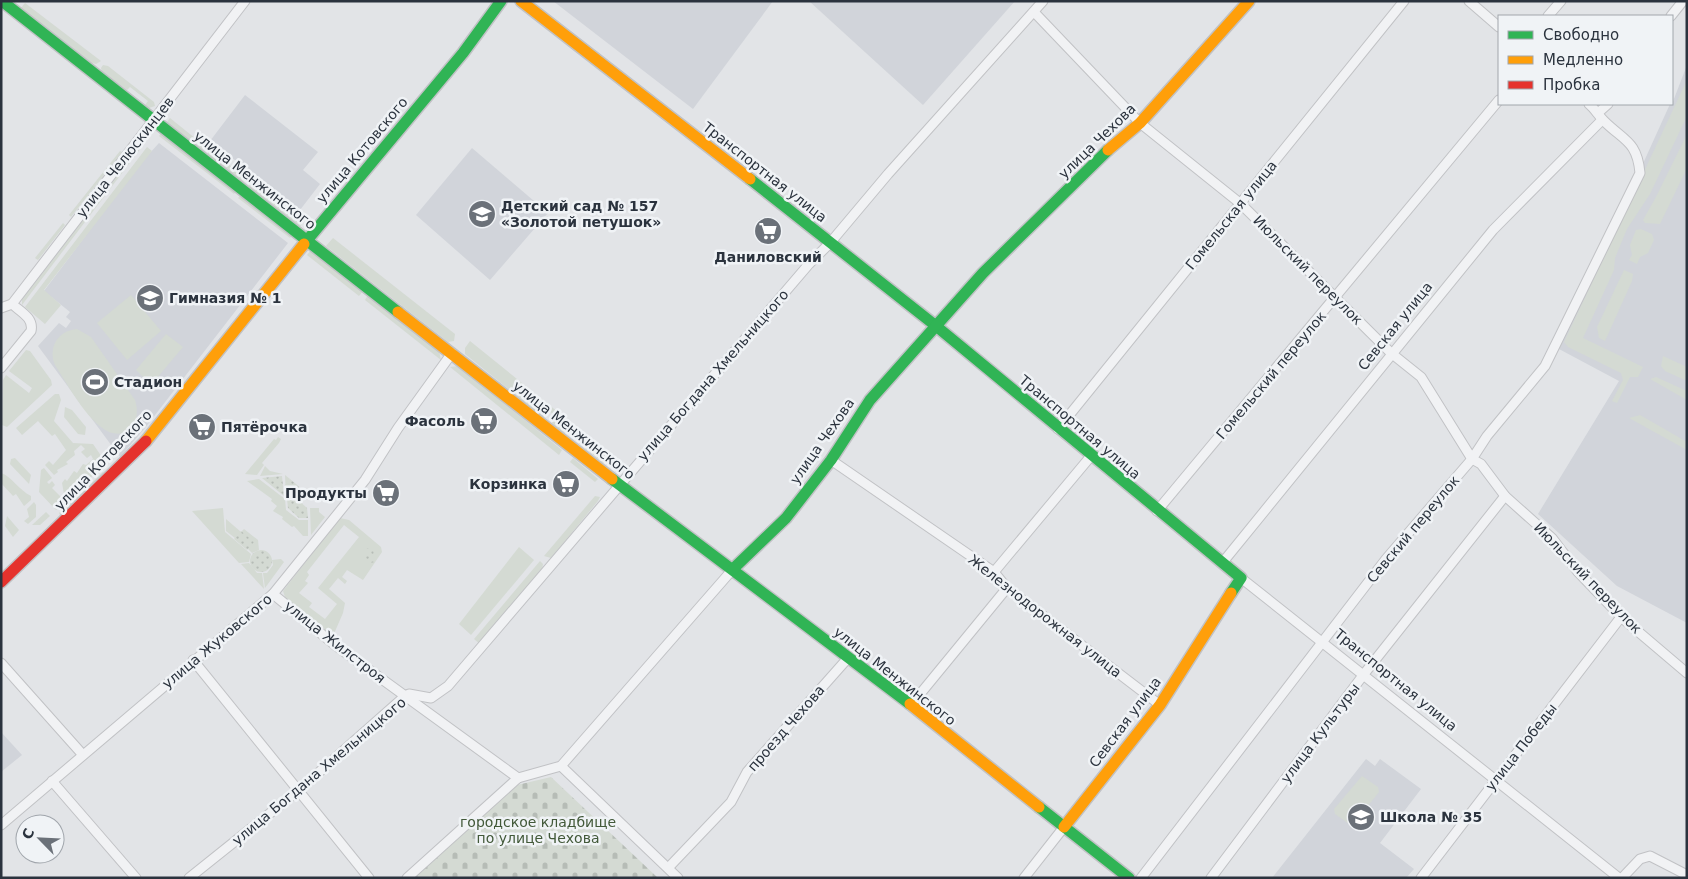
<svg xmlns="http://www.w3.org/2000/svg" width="1688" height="879" font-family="'DejaVu Sans',sans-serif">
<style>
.built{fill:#d1d4da}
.green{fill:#d4dad3;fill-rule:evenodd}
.cemetery{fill:url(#cemetery-stones)}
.park{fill:url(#park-dots)}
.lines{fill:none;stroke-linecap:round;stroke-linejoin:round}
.street-casing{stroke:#c1c2c5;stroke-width:11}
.fast-casing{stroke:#c1c2c5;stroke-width:14}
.slow-casing{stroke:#c1c2c5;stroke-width:14}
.jam-casing{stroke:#c1c2c5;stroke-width:14}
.street{stroke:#f1f2f4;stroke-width:9}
.fast{stroke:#30b455;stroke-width:11}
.slow{stroke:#ff9f0a;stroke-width:11}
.jam{stroke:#e5322d;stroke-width:11}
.labels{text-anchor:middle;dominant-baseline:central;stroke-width:5;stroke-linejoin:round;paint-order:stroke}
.street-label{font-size:14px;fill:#2b333e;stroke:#f0f3f6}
.poi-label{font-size:14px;font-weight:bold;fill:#2b333e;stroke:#f0f3f6;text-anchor:start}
.park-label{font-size:14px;fill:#425939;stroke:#f0f3f6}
</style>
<defs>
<pattern id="cemetery-stones" width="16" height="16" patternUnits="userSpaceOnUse" patternTransform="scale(1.25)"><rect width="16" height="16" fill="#d4dad3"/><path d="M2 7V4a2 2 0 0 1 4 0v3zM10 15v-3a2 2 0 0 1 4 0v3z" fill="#b6bcb6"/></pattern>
<pattern id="park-dots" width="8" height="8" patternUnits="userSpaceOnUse" patternTransform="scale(1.25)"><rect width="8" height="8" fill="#d4dad3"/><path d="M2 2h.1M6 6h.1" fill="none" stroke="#b6bcb6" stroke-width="1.8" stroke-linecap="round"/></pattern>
</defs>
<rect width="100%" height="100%" fill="#e2e4e7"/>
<g class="built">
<polygon points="553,1 773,1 693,109"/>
<polygon points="809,1 1015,1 923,105"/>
<polygon points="1687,65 1687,623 1617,586 1538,514 1619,381 1559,349 1670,104 1672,104"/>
<polygon points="245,95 318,152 303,170 320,184 300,210 210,141"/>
<polygon points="159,143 288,243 145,428 120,457 38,346 59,323 66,328 71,321 66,317 70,312 44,291 139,165"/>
<polygon points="472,148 548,213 490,280 416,215"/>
<polygon points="1,732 22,755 1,772"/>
<polygon points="1366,759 1375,766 1380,759 1421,789 1380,843 1414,869 1406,878 1272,878"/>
</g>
<g class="green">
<polygon points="25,3 101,61 96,64 92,63 21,8"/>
<polygon points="103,65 108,66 154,102 155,106 149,108 145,105 148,101 130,87 127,90 102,72 101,68"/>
<polygon points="1687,80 1687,116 1650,194 1627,229 1615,258 1614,270 1583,338 1643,367 1638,377 1630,377 1617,403 1612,401 1623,380 1621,373 1568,347 1564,342"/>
<polygon points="170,118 206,147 203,150 167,122"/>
<polygon points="162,132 236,191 234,194 159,136"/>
<polygon points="1687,134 1687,168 1660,224 1645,223 1643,220 1656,197"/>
<polygon points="141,142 144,144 22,305 22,298"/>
<polygon points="147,147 152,151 44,290 61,305 45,324 25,307"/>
<polygon points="210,150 246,178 243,182 207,154"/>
<polygon points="120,151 122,152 71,217 69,215"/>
<polygon points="251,183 302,223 300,227 248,186"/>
<polygon points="241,195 292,235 290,238 238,198"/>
<polygon points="63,223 65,225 38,260 35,258"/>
<polygon points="1641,229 1652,234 1654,240 1648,253 1640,257 1637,264 1629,260 1632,255 1630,245 1636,230"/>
<polygon points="333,238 455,334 454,341 448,342 326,246"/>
<polygon points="311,250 363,291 359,296 307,255"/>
<polygon points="1624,270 1633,274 1632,281 1605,341 1599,338 1597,327"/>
<polygon points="131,295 161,331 127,360 97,323"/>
<polygon points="368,295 439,351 441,360 365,300"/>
<path d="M77 329 91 337 135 400C138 409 138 421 130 429 102 452 68 384 55 365 48 348 57 331 77 329Z"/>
<polygon points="166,334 183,347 151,385 136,370"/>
<polygon points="470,341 574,425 564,433 551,424 557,417 549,411 543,417 465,354 465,348"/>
<polygon points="26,350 30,351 51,380 52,385 7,427 2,425 3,380 6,375 29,393 32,388 9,371"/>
<polygon points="1663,356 1687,367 1687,381 1665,371 1661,366"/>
<polygon points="458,366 562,450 559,455 450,367"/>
<polygon points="1656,377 1687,391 1687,400 1650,379"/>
<polygon points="55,394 59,394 61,400 54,421 73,443 93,444 106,463 56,510 39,492 41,470 44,468 52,478 47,482 49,484 52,481 55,485 52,488 61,497 64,494 62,483 65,479 67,481 74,471 77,473 83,464 86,465 93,459 91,455 87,458 81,452 85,449 81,445 74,451 75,455 66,462 68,464 57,470 58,472 54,475 45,465 49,461 53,465 66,450 55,434 52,436 38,421 22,435 16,428"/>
<polygon points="65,407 72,410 86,427 85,435 78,434 64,417"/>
<polygon points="1640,415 1687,442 1687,450 1629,418"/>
<polygon points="581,432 603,450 610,463 603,463 577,442 575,438"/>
<polygon points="278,437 281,439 279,443 262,463 264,465 257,475 245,474 274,439 276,440"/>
<polygon points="15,458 31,475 29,484 10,464 11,459"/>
<polygon points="573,458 598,479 595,482 570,462"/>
<polygon points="265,466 270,471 283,474 260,476"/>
<polygon points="103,472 104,474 60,515 59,513"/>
<path d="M1 473C11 476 19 490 31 496V500L24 506 16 494 13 496 1 483Z"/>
<polygon points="285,475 290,479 286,485 297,494 286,497"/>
<polygon points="259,479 285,499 286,510 299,520 308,520 308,536 303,536 294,526 292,527 282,519 283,517 273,511 277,506 271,501 272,499 247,481"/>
<polygon points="595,496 600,497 598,501 551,558 544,556"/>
<polygon points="34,502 36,505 36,517 28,524 24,521 29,517 27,509"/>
<polygon points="223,508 225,532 251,554 249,562 239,563 192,511"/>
<polygon points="310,508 319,508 319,512 325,517 311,535"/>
<polygon points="46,512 50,516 40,525 32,525"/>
<polygon points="7,516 19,530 13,537 5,526"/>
<path d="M340 518 349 520 381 547 382 552 363 580 347 570 342 577 347 581 345 584 338 578 329 589 345 603 343 613 333 636 285 597 283 591ZM344 525 359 537 318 588 337 604 325 619 309 607 312 603 299 593 308 583 305 581 309 575 307 572Z"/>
<polygon points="226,519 241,532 235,538 226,531"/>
<polygon points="244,529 258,540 259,550 252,553 248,549 241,532"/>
<polygon points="519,547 534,560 471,635 459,624"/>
<polygon points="281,559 284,562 265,588 263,573 267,573 273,565 272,560"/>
<polygon points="540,561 543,564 542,570 480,644 474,639"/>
<polygon points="249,563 257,573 262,573 264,589 241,564"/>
<polygon points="1362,776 1378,787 1379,792 1352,826 1335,814 1334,809"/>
</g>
<polygon class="cemetery" points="551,777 658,878 413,878 517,785"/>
<g class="park">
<polygon points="282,476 284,496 262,478"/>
<polygon points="290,479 302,489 297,494 285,485"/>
<polygon points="296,498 307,508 308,518 299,518 288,508 287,499"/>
<polygon points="241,531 254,542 247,550 234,539"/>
<polygon points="373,548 375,562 365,564 364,549"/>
<circle cx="261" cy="561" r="11"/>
</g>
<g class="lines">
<g class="street-casing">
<g id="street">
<polyline points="1469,1 1499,27"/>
<polyline points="1034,12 1140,123 1241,204 1391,353 1421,377 1472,459 1481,464 1505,496 1552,538 1578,572 1621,617 1687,673"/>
<polyline points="1548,16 1561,1"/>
<polyline points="1671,16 1683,1"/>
<polyline points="1599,112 1608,104"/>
<polyline points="1,308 12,304 245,1"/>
<path d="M1 368 31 331C34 318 21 312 12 304"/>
<polyline points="1058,429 1404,1"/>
<polyline points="831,460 994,572 1007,588 1160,705"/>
<polyline points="1157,511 1499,100"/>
<polyline points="1223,562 1493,230 1602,120"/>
<polyline points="994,572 1091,456"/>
<polyline points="1241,578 1619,878"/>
<polyline points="273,594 335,645 518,778"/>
<polyline points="193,660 369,878"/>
<polyline points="1,663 83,755"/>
<polyline points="911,705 1007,588"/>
<polyline points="561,766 678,878"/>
<polyline points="52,781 136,878"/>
<polyline points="1,825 273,594 365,480 398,428 452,353"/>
<polyline points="669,867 731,802 747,772 848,658"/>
<polyline points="189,878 299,790 405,696 409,694 431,698 448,686 809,264 830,243 888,174 1043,1"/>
<polyline points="407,878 518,778 561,766 733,569"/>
<polyline points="1024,878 1064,827"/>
<path d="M1141 878 1386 559 1472 459 1487 436 1545 366 1640 173C1637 141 1624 141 1604 121 1598 115 1595 109 1589 104"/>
<polyline points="1211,878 1364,674 1505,496"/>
<polyline points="1421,878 1621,617"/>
<polyline points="1622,878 1640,859 1650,856 1687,875"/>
</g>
</g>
<g class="fast-casing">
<g id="fast">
<polyline points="2,1 398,312"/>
<polyline points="750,179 936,326 1241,578 1231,593"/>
<polyline points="304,244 463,53 501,1"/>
<polyline points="612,479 910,704"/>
<polyline points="733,569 786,518 831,460 870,400 983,273 1108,150"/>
<polyline points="1039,807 1129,878"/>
</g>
</g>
<g class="slow-casing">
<g id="slow">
<polyline points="521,1 750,179"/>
<polyline points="1108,150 1140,123 1249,1"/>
<polyline points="398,312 612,479"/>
<polyline points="146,441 304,244"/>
<polyline points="910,704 1039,807"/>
<polyline points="1064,827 1160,705 1231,593"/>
</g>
</g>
<g class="jam-casing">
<polyline id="jam" points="1,582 146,441"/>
</g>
<use href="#street" class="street"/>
<use href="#fast" class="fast"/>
<use href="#slow" class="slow"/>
<use href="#jam" class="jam"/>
</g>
<defs>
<g id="school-disc" transform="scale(1.4375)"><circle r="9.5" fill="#6b7179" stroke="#f0f3f6"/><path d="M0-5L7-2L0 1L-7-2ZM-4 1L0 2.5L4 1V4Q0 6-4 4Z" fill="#fff"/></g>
<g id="supermarket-disc" transform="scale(1.4375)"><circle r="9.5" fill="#6b7179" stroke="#f0f3f6"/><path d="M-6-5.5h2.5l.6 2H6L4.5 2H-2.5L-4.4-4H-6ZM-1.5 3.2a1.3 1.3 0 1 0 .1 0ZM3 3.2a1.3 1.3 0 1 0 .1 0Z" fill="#fff"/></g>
<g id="stadium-disc" transform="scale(1.4375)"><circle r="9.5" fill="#6b7179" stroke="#f0f3f6"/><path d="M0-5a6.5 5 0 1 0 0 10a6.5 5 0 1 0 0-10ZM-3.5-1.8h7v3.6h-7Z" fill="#fff"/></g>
</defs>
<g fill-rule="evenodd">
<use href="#school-disc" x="482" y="214"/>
<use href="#supermarket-disc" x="768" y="231"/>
<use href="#school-disc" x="150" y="298"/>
<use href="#stadium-disc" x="95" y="382"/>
<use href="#supermarket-disc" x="484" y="421"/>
<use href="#supermarket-disc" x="202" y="427"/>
<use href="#supermarket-disc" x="566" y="484"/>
<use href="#supermarket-disc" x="386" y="493"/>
<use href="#school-disc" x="1361" y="817"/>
</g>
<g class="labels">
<g class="street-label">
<text transform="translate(1097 141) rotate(-44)">улица Чехова</text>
<text transform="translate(362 150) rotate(-50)">улица Котовского</text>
<text transform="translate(125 157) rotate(-52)">улица Челюскинцев</text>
<text transform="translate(765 172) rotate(38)">Транспортная улица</text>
<text transform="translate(255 180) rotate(38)">улица Менжинского</text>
<text transform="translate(1231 215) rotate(-51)">Гомельская улица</text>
<text transform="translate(1308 270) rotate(45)">Июльский переулок</text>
<text transform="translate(1395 326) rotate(-51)">Севская улица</text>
<text transform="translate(713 375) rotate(-49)">улица Богдана Хмельницкого</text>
<text transform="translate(1271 375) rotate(-50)">Гомельский переулок</text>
<text transform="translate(1080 427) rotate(40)">Транспортная улица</text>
<text transform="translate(574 430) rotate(38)">улица Менжинского</text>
<text transform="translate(822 441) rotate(-55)">улица Чехова</text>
<text transform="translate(103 460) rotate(-46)">улица Котовского</text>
<text transform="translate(1413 529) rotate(-50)">Севский переулок</text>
<text transform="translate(1588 578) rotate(46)">Июльский переулок</text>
<text transform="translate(1045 616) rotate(38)">Железнодорожная улица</text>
<text transform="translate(217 641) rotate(-40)">улица Жуковского</text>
<text transform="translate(335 642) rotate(38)">улица Жилстроя</text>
<text transform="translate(895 676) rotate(38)">улица Менжинского</text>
<text transform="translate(1396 680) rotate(39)">Транспортная улица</text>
<text transform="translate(1125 722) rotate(-53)">Севская улица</text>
<text transform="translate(786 728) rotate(-49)">проезд Чехова</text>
<text transform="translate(1320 733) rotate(-53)">улица Культуры</text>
<text transform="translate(1521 747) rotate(-52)">улица Победы</text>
<text transform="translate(319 771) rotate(-40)">улица Богдана Хмельницкого</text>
</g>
<g class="poi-label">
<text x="501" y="206">Детский сад № 157<tspan x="501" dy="16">«Золотой петушок»</tspan></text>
<text x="768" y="257" text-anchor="middle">Даниловский</text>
<text x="169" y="298">Гимназия № 1</text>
<text x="114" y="382">Стадион</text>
<text x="465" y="421" text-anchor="end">Фасоль</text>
<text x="221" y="427">Пятёрочка</text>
<text x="547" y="484" text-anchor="end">Корзинка</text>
<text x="367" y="493" text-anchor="end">Продукты</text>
<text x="1380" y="817">Школа № 35</text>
</g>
<g class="park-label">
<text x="538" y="822">городское кладбище<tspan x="538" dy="16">по улице Чехова</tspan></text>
</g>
</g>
<rect width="1688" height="879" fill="none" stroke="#2b333e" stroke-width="5"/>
<rect x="1498" y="15" width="175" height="90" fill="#f0f3f6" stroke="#a1a6ac"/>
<rect x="1508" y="31" width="25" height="8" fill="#30b455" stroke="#a1a6ac"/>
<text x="1543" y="40" font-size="15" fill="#2b333e">Свободно</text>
<rect x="1508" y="56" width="25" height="8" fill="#ff9f0a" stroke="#a1a6ac"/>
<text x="1543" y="65" font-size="15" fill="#2b333e">Медленно</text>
<rect x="1508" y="81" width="25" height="8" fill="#e5322d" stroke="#a1a6ac"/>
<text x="1543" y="90" font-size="15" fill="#2b333e">Пробка</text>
<g transform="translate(40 839) rotate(294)"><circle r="24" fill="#f0f3f6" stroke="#a1a6ac"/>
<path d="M0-4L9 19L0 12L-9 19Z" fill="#6b7179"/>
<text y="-8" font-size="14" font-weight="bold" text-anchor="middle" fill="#2b333e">С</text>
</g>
</svg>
